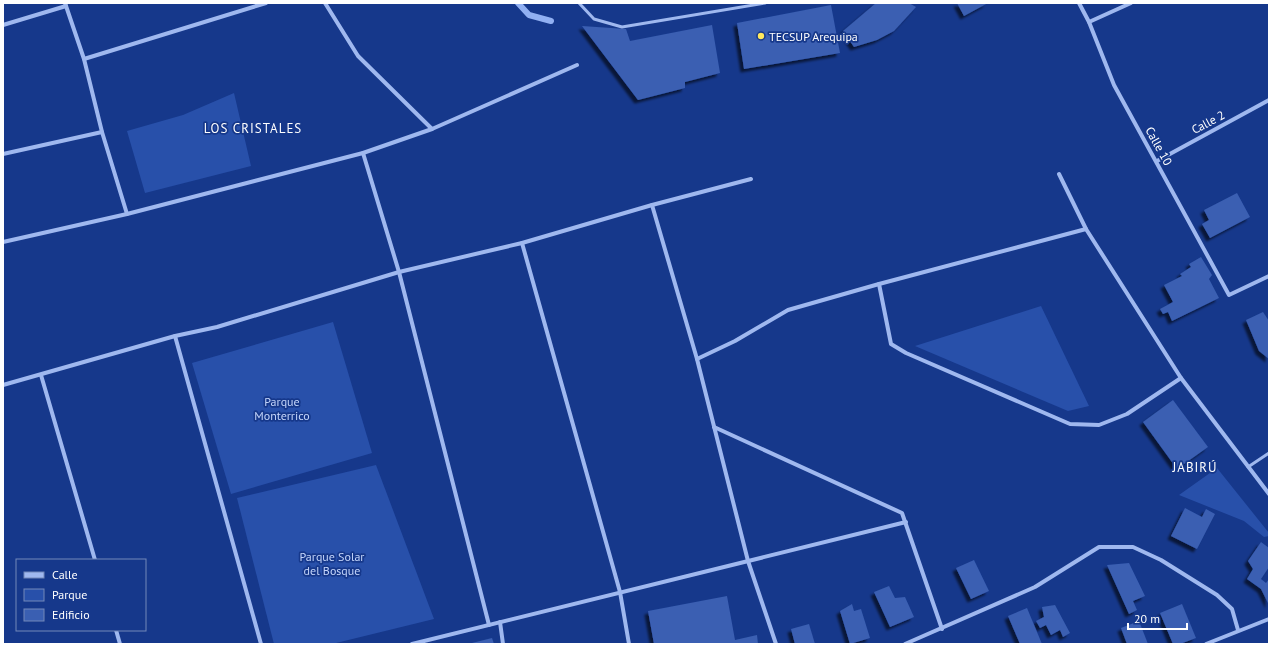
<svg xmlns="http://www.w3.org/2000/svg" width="1272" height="647" font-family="'PT Sans',sans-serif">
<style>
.green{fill:#2850aa}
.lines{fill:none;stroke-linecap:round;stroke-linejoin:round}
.stream{stroke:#91b0f2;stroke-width:6}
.building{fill:#3a5fb2;filter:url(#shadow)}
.lane{stroke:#9fb8ef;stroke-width:3}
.street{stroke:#9fb8ef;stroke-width:4}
.poi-dot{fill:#ffe85d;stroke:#16388b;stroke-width:1.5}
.labels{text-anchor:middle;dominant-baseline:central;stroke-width:3.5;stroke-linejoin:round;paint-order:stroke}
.poi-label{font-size:12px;fill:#fff;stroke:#16388b;text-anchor:start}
.street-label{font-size:12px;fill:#fff;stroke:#16388b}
.park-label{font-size:12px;fill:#c5d6fb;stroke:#16388b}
.neighbourhood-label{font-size:13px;letter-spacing:1px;fill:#fff;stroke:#16388b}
</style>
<defs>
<filter id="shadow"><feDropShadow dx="-3.5" dy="3.5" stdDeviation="1" flood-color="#0009"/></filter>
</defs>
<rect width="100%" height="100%" fill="#16388b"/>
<g class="green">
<polygon points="234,93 251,166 145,193 127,131 183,115"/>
<polygon points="1041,306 1089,406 1068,411 915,346"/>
<polygon points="333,322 372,453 231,494 192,363"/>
<polygon points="376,465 434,619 332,644 274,644 237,498"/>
<polygon points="1217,468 1269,533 1269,536 1264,537 1244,521 1179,495"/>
</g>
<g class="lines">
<polyline class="stream" points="518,3 529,15 551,21"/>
</g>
<g class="building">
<polygon points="876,3 909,3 916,7 894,31 877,40 854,47 843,31"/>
<polygon points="957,3 988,3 964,16"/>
<polygon points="831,5 840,53 744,69 737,23"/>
<polygon points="712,25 720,73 685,82 685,88 638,100 582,26 626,29 630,41"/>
<polygon points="1237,193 1250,217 1210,238 1202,224 1209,220 1204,210"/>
<polygon points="1201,257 1212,275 1209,279 1219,298 1172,321 1168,312 1163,314 1160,309 1173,302 1164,285 1182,276 1180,274 1191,267 1189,264"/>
<polygon points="1263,312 1269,321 1269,359 1259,351 1246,320"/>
<polygon points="1173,400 1208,447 1177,469 1143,422"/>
<polygon points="1185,508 1202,517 1206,509 1215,514 1197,549 1171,536"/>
<polygon points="1261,542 1269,548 1269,567 1261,579 1266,583 1269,579 1269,605 1261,589 1247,579 1253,569 1248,561"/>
<polygon points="974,560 989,591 971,599 956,568"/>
<polygon points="1129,563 1145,596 1133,601 1137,610 1129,614 1107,565"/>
<polygon points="889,586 895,598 905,597 914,617 890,627 874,592"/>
<polygon points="727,596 735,640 757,635 758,644 654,644 648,611"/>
<polygon points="852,604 854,611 861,609 870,638 850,644 840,611"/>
<polygon points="1182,604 1196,638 1180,644 1173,644 1160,613"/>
<polygon points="1055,605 1070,633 1063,637 1060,630 1051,635 1046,625 1040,628 1036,621 1044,617 1042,607"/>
<polygon points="1027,608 1042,644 1020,644 1008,616"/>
<polygon points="1139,621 1148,644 1127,644 1121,628"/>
<polygon points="809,624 815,644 795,644 791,629"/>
<polygon points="492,638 494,644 472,644 472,643"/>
</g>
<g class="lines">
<g class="lane">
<polyline points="579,3 594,19 622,27 765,3"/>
<polyline points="1248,467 1269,453"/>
</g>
<g class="street">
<polyline points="65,3 84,59 102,132 127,214"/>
<polyline points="325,3 358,56 432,129"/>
<polyline points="1079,3 1089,22 1114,85 1229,295 1269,276"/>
<polyline points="1089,22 1131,3"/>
<polyline points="3,25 66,6"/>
<polyline points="84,59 266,3"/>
<polyline points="363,153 399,272 489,625"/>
<polyline points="3,154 102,132"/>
<polyline points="1157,161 1269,100"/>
<polyline points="1059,174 1086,229 1181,378 1269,494"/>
<polyline points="652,205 697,359 748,561 776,644"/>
<polyline points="3,242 127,214 363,153 432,129 577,65"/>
<polyline points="522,243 620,592 629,644"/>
<polyline points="879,284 891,344 906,353 1070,424 1099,425 1127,414 1181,378"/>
<polyline points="175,336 261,644"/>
<polyline points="697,359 735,341 788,310 879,284 1086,229"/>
<polyline points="41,375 95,560"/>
<polyline points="3,385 175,336 217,327 399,272 522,243 652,205 751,179"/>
<polyline points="714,427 902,513 942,629"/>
<polyline points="500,622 503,644"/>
<polyline points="116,630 120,644"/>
<polyline points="412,644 906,522"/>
<polyline points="905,644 1035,587 1099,547 1133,547 1161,560 1217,595 1232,609 1238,630"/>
<polyline points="1206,644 1269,619"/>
</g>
</g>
<circle class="poi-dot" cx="761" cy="36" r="4"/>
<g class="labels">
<g class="poi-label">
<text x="769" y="36">TECSUP Arequipa</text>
</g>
<g class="street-label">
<text transform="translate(1208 122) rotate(-28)">Calle 2</text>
<text transform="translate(1159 146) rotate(61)">Calle 10</text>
</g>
<g class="park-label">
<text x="282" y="401">Parque<tspan x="282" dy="14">Monterrico</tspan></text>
<text x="332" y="556">Parque Solar<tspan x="332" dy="14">del Bosque</tspan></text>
</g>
<g class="neighbourhood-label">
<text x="253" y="128">LOS CRISTALES</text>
<text x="1195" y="467">JABIRÚ</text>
</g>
</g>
<rect width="1272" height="647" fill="none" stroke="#ffffff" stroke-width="8"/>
<rect x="16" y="559" width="130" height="72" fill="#16388b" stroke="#7388b9"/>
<rect x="24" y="572" width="20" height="6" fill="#9fb8ef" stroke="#7388b9"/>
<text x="52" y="579" font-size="12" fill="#ffffff">Calle</text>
<rect x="24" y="589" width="20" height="12" fill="#2850aa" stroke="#7388b9"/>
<text x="52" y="599" font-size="12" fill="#ffffff">Parque</text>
<rect x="24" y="609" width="20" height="12" fill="#3a5fb2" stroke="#7388b9"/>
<text x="52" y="619" font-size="12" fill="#ffffff">Edificio</text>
<path d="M1128 623v6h59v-6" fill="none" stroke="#ffffff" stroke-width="2"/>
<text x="1134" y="623" font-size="12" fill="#ffffff" stroke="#16388b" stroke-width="3" paint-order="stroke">20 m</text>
</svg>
